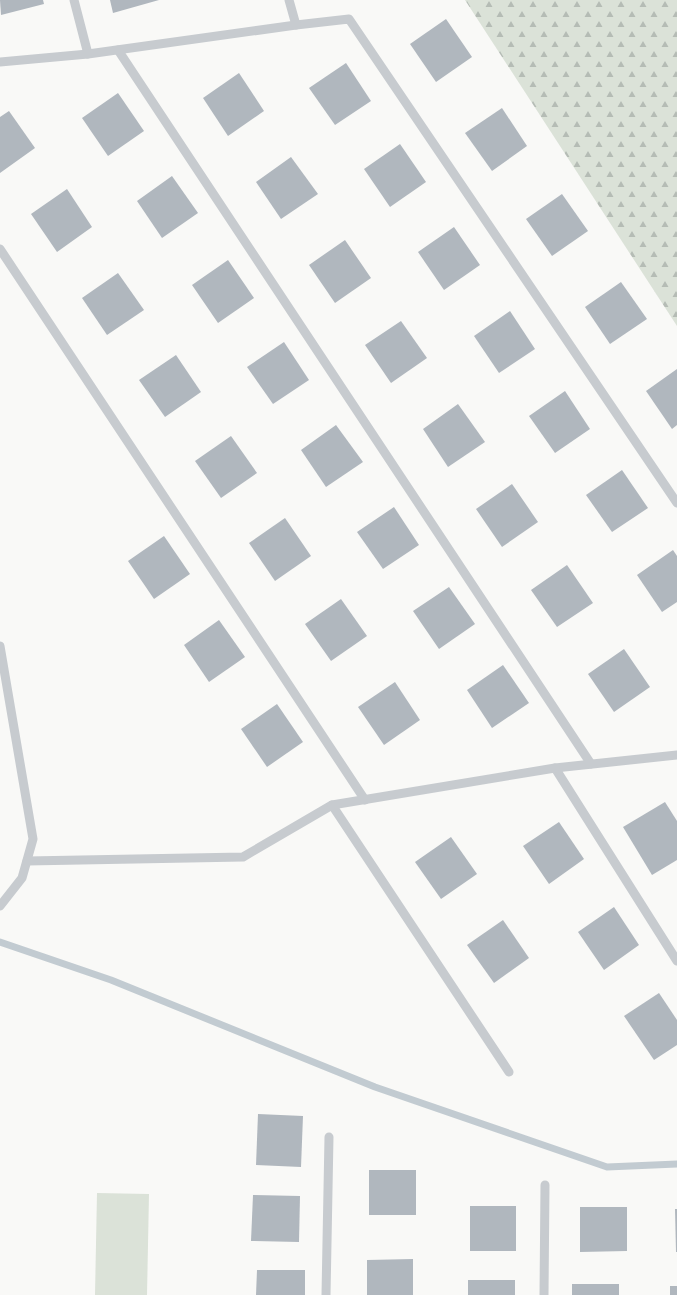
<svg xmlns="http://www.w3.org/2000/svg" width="677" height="1295" font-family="'Roboto Condensed',sans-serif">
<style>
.forest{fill:url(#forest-firs)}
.pitch{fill:#dbe2d8}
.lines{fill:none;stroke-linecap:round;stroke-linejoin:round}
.stream{stroke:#c2cbd1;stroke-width:7}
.building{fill:#b0b7be}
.service{stroke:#c7cbcf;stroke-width:9}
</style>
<defs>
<pattern id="forest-firs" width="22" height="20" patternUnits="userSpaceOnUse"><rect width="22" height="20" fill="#dbe2d8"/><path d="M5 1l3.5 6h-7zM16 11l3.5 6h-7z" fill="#b5bcb5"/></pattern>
</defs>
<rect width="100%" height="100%" fill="#f9f9f7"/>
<polygon class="forest" points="465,0 677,0 677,326"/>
<polygon class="pitch" points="97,1193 149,1194 147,1295 95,1295"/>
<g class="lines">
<polyline class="stream" points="0,942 111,980 375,1087 607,1167 677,1164"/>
</g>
<g class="building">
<polygon points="0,0 43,0 44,4 1,15"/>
<polygon points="110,0 159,0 113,13"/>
<polygon points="446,19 472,57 436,82 410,44"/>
<polygon points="346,63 371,101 335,125 309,88"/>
<polygon points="239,73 264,111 228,136 203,98"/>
<polygon points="118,93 144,131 108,156 82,118"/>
<polygon points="502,108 527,146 492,171 465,133"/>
<polygon points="9,111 35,148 0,173 0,117"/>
<polygon points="400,144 426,182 390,207 364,169"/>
<polygon points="291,157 318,194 281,219 256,182"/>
<polygon points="172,176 198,213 162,238 137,201"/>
<polygon points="67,189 92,227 57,252 31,214"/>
<polygon points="562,194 588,231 552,256 526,219"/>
<polygon points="454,227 480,265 444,290 418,252"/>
<polygon points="345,240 371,278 335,303 309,265"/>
<polygon points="228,260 254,298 218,323 192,285"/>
<polygon points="118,273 144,310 107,335 82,298"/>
<polygon points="621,282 647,319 610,344 585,307"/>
<polygon points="510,311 535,349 499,373 474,336"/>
<polygon points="401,321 427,358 391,383 365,345"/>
<polygon points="284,342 309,380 273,404 247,367"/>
<polygon points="176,355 201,392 165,417 139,380"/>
<polygon points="677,369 677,425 672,429 646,391"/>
<polygon points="565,391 590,429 555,453 529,416"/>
<polygon points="458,404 485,442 448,467 423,429"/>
<polygon points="336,425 363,462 326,487 301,450"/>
<polygon points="231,436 257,473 221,498 195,461"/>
<polygon points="622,470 648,508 612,532 586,495"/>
<polygon points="512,484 538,522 502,547 476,509"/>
<polygon points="394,507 419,545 383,569 357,532"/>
<polygon points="285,518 311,556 275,581 249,543"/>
<polygon points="164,536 190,574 154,599 128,561"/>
<polygon points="673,550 677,556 677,602 662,612 637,575"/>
<polygon points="567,565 593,603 557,627 531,590"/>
<polygon points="449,587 475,624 439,649 413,611"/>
<polygon points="341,599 367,636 331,661 305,624"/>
<polygon points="219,620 245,657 209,682 184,645"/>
<polygon points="624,649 650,687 614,712 588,674"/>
<polygon points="503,665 529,703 492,728 467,690"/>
<polygon points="395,682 420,720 384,745 358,707"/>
<polygon points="277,704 303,742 267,767 241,729"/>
<polygon points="665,802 677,821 677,860 652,875 623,827"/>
<polygon points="559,822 584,859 549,884 523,846"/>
<polygon points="451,837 477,874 441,899 415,862"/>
<polygon points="614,907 639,945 604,970 578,932"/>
<polygon points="503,920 529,958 494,983 467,945"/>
<polygon points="659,993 677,1020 677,1045 654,1060 624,1016"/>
<polygon points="258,1114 303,1116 301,1167 256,1165"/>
<rect x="369" y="1170" width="47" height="45"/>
<polygon points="253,1195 300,1196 299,1242 251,1241"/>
<rect x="470" y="1206" width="46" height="45"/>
<polygon points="580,1207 627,1207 627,1251 580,1252"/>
<polygon points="675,1209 677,1209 677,1252 676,1252"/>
<polygon points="413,1259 413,1295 367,1295 367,1260"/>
<polygon points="257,1270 305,1270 305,1295 256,1295"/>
<rect x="468" y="1280" width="47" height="15"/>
<rect x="572" y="1284" width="47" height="11"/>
<rect x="670" y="1286" width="7" height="9"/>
</g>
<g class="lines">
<g class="service">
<polyline points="74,0 88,54"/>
<polyline points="296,25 349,19 677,503"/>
<polyline points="118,50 591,764"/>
<polyline points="0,62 88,54 296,25 289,0"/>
<polyline points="0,249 365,800"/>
<polyline points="0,646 33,839 22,878 0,906"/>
<polyline points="677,755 555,768 677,961"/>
<polyline points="27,861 243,857 332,805"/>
<polyline points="509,1072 332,805 555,768"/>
<polyline points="326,1295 329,1137"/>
<polyline points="544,1295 545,1185"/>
</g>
</g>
</svg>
